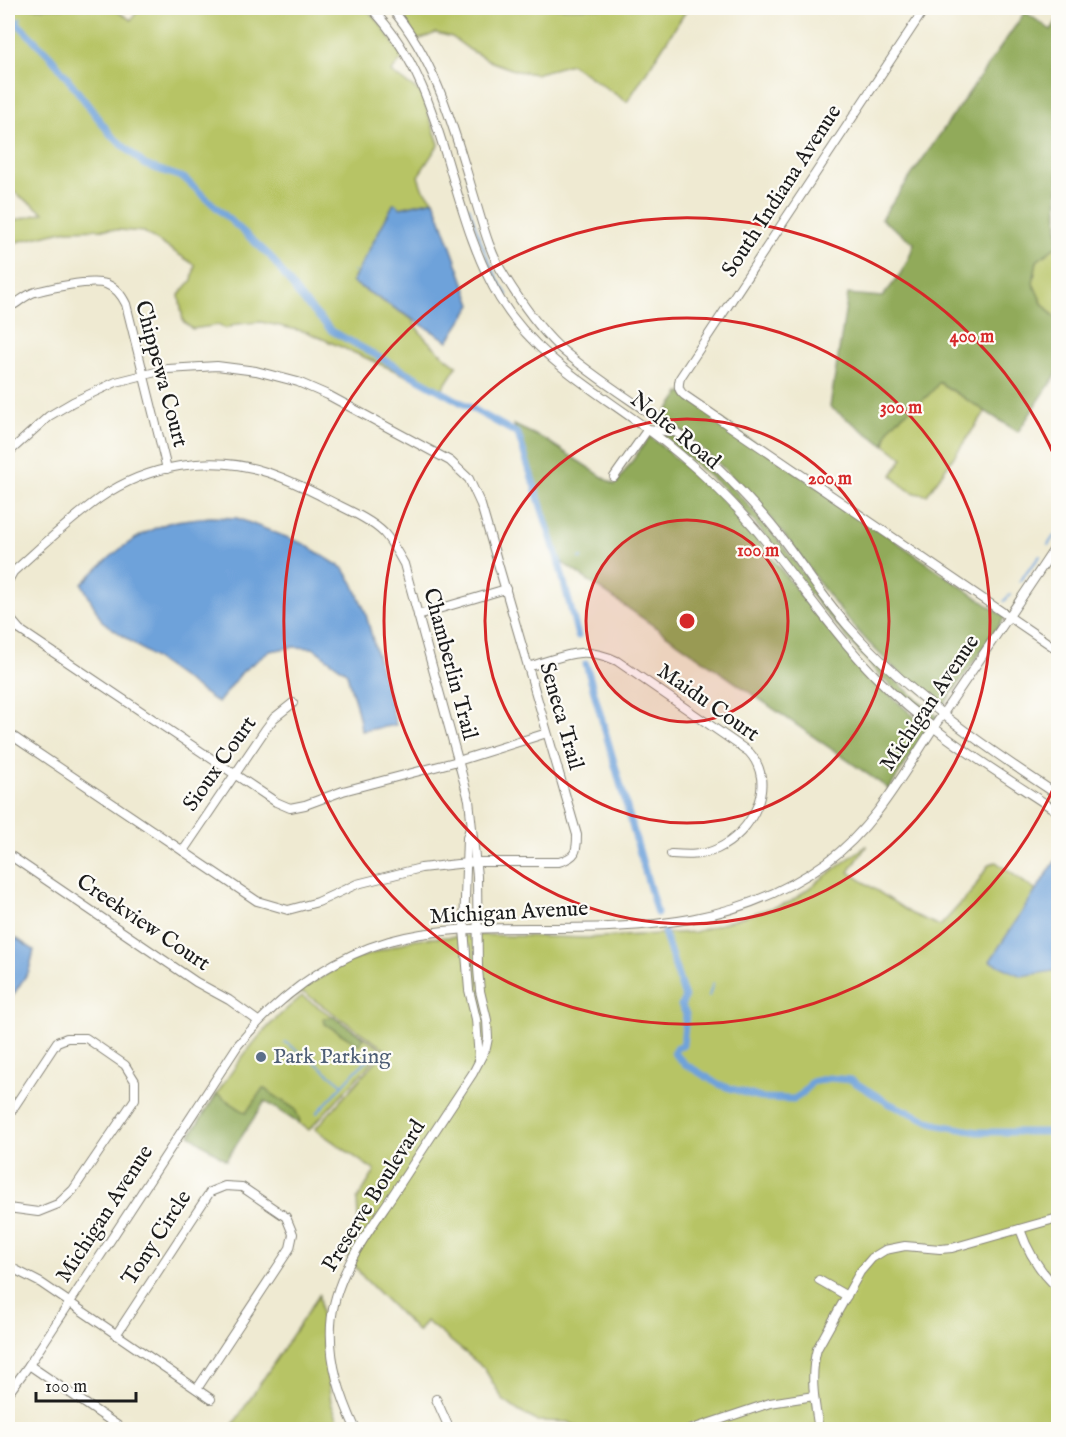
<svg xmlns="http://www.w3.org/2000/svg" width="1066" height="1437" font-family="'IM FELL English',serif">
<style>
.green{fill:#b7c465;stroke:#6a7040;stroke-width:1.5}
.forest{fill:#91aa5a;stroke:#56633b;stroke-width:1.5}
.water{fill:#6ea2da;stroke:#455f7b;stroke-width:1.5}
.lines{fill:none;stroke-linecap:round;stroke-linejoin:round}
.stream{stroke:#6ea2da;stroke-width:2}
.canal{stroke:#6ea2da;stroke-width:7}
.minor-casing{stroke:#868377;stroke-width:10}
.minor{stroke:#fff;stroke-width:8}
.ring{fill:none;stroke:#d62828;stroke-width:3}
.service-dot{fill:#5c6f8a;stroke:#fdfcf7;stroke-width:2}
.labels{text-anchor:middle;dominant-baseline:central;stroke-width:4.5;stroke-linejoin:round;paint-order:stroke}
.street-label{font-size:22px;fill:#1c1c1c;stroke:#fdfcf7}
.service-label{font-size:22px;fill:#4e5e75;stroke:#fdfcf7;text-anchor:start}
.centre{fill:#d62828;stroke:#fdfcf7;stroke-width:3}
.ring-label{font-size:18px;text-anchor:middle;font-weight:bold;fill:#d62828;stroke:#fdfcf7;stroke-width:4.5;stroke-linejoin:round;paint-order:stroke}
</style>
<rect width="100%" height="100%" fill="#fdfcf7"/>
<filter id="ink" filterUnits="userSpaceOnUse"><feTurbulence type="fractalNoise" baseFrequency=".0167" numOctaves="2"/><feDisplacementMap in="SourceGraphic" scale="12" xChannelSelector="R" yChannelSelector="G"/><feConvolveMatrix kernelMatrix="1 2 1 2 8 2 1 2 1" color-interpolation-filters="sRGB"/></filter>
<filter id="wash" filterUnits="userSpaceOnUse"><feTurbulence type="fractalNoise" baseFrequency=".008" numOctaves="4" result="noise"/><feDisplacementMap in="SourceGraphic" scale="24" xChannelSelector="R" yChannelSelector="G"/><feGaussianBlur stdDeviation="1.35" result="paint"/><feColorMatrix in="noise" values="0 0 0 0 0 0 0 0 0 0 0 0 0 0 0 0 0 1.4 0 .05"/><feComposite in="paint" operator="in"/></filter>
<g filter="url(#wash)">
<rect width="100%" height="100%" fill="#efead2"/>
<g class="green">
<path d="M8 8H112L131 20 140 8H365L379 22 400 53 403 58 391 72 421 93 439 144 418 176 422 188 434 200 400 208 394 203 352 282 413 320C417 334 444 356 457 366L441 391 307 332 261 322 237 324 225 329 219 325 192 329 183 321 179 295 192 280 195 265 144 232 107 229 67 230 8 244V222L44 213 8 188Z"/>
<polygon points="396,8 688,8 627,102 571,64 535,74 517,71 492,62 470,50 452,37 436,33 418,40"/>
<polygon points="1058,245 1058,321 1042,303 1032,283 1037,261"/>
<path d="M938 382 986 411 927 495C911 494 902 487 892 475L903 458 885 445C886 440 887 434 889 430 896 413 927 403 938 382Z"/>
<polygon points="867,845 849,872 912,914 940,926 973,890 989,864 996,862 1036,891 990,961 1053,971 1058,968 1058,1429 582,1430 569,1422 537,1421 520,1412 503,1400 484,1368 426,1321 418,1332 363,1277 346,1254 359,1234 357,1200 375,1171 315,1129 386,1050 304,993 300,993 286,1003 299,991 344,963 415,939 481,935 586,938 695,932 790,902"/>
<path d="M302 996 383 1050 309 1130 265 1101 226 1160 190 1135C226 1080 249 1038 302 996Z"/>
<polygon points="319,1295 331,1403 342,1429 324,1429 313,1422 313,1429 230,1429"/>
</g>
<g class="forest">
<path d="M1025 12 1051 30 1058 19V245L1037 261 1033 283 1042 303 1058 321V372L1018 432 939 382C927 403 896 415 889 430 887 434 886 440 884 445L830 407 848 294 882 297C897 280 908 265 914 243L881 219Z"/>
<path d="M681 392 1005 617 941 709C909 682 877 654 849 621 827 596 809 568 789 541 753 495 709 451 663 417Z"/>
<polygon points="514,425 546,440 615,485 650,436 716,493 746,525 812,609 871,678 928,729 889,789 560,561"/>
<polygon points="659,433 677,437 709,465 745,501 783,546 844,628 888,674 937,716 932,723 878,674 818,604 752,519 722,487"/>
<polygon points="332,1016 364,1038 359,1045 325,1024 324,1018 329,1018"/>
<polygon points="263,1088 295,1109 300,1121 298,1123 265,1101 226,1160 190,1135 217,1094 246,1113"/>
</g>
<g class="water">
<polygon points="434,200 472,305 448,341 352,282 394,203 401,208"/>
<path d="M210 517 237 518 304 544 344 569 353 583 365 611 396 725 361 731C360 712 351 693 347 673L313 648 294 647 270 651 243 671 218 703 102 621 82 584C109 557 131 536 168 523 181 519 196 519 210 517Z"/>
<polygon points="1058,857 1058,968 1053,971 1021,976 990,961"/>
<polygon points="8,933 34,950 29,971 8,1003"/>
</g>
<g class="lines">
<g class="stream">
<polyline points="17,22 21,18"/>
<path d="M469 207C479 237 489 268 507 295"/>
<polyline points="353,271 354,271"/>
<polyline points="1048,545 1054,536"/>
<polyline points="580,558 582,558"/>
<polyline points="558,560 560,560"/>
<polyline points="1019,582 1040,556"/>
<polyline points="1004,601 1010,595"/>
<polyline points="624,796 626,796"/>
<polyline points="709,996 713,983"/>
<polyline points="285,1042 317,1064 343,1085 366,1060 368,1061"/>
<polyline points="317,1113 343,1085"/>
</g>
<g class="canal">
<polyline points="10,16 51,57 111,135 145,165 184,178 270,256 301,298 332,331 518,434 558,560 578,636"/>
<polyline points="586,664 657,913"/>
<polyline points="664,932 685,998 681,1005 686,1014 683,1045 676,1048 674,1053 685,1064 720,1085 761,1098 794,1099 802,1094 812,1082 829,1078 851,1080 890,1104 939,1125 978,1132 1058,1132"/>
</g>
</g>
</g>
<g filter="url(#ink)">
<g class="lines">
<g class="minor-casing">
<g id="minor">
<path d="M371 8C449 88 445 207 500 299 536 357 593 389 646 428 671 446 695 467 717 488 776 544 818 617 875 676 928 731 995 770 1058 812"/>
<path d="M391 8C437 61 454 130 474 196 482 222 489 252 504 275 520 301 537 326 559 347 606 389 665 418 712 462 738 487 765 515 787 545 807 572 825 600 848 626 909 695 982 745 1058 795"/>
<path d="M925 8 680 378C678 386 678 390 684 395L1058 650"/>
<path d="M15 304C21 300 28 294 35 292 51 288 91 279 106 284 116 288 121 294 126 304L167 469"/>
<path d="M8 453 49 416 73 402 116 382 168 369 217 366 256 371 298 382 328 395 450 461 469 479 481 505 577 835C577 852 576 857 559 862H476L421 868 357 884 318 902 288 910 257 901 8 733"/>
<polyline points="614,477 648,429 674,432"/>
<path d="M8 581 13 572C41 547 69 520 100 498 147 465 212 454 266 472 286 478 303 487 321 496 340 507 368 517 384 533 392 542 398 553 404 564L469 800 477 876 478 969 480 991 487 1020 488 1038 486 1048 473 1073C448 1111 423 1149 398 1187 371 1229 334 1273 331 1325 329 1363 340 1395 356 1430"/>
<polyline points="418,615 506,589"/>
<polyline points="8,616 20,630 276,802 290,808 305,805 343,791 458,761 547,733"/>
<path d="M528 667C563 657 581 644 617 661L749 752C778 784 752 833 717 849 702 856 687 855 671 854"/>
<polyline points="470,828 467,838 464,929 469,990 476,1019 479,1059"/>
<polyline points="183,851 265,730 274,718 293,703"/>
<polyline points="8,854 196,982 229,1000 258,1021"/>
<polyline points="8,1116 57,1042 67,1038 86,1038 125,1065 135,1081 135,1099 73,1190 58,1204 38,1212 8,1208"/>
<path d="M1020 1229C1028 1253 1039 1271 1058 1288"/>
<polyline points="8,1266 41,1283 211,1399"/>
<polyline points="819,1280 847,1296"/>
<polyline points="116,1335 210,1192 225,1186 242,1187 286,1217 293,1234 290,1248 197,1389"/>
<polyline points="29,1365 124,1430"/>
<path d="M8 1394 29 1365 238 1045C278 997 328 959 389 941 440 927 493 928 544 928 649 928 739 925 827 862 875 827 904 772 936 724 977 663 1018 604 1058 543"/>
<polyline points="436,1399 450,1430"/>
<polyline points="689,1430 770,1403 814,1396"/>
<path d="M821 1430 818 1424C814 1399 810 1374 817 1349L860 1272 872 1258 885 1250 905 1246 940 1249 952 1248 1058 1218"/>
</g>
</g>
<use href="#minor" class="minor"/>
</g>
</g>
<circle cx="687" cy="621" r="101" fill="#d62828" fill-opacity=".12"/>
<g class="ring">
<circle cx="687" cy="621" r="101"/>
<circle cx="687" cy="621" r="202"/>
<circle cx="687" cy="621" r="303"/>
<path d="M1058 778A403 403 0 1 1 1058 464"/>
</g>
<circle class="service-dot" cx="261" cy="1057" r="6"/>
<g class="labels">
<g class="street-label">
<text transform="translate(782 191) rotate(-57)">South Indiana Avenue</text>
<text transform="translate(161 374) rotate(75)">Chippewa Court</text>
<text transform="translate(675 431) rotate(39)">Nolte Road</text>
<text transform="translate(450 664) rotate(75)">Chamberlin Trail</text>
<text transform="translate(708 703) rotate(35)">Maidu Court</text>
<text transform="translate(930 703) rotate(-56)">Michigan Avenue</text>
<text transform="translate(561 716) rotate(74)">Seneca Trail</text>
<text transform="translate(220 764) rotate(-55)">Sioux Court</text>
<text transform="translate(509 913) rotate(-3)">Michigan Avenue</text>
<text transform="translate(143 923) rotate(34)">Creekview Court</text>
<text transform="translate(374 1196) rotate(-58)">Preserve Boulevard</text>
<text transform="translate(105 1214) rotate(-57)">Michigan Avenue</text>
<text transform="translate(157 1238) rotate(-57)">Tony Circle</text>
</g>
<g class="service-label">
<text x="273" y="1057">Park Parking</text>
</g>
</g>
<circle cx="687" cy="621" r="9" class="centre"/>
<g class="ring-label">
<text x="972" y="342">400 m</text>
<text x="901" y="413">300 m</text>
<text x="830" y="484">200 m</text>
<text x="758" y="556">100 m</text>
</g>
<rect width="1066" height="1437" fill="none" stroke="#fdfcf7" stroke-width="30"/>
<path d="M36 1392v9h100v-9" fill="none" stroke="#1c1c1c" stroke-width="3"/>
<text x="45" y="1392" font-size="18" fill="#1c1c1c" stroke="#fdfcf7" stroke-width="4.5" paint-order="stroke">100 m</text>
</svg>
